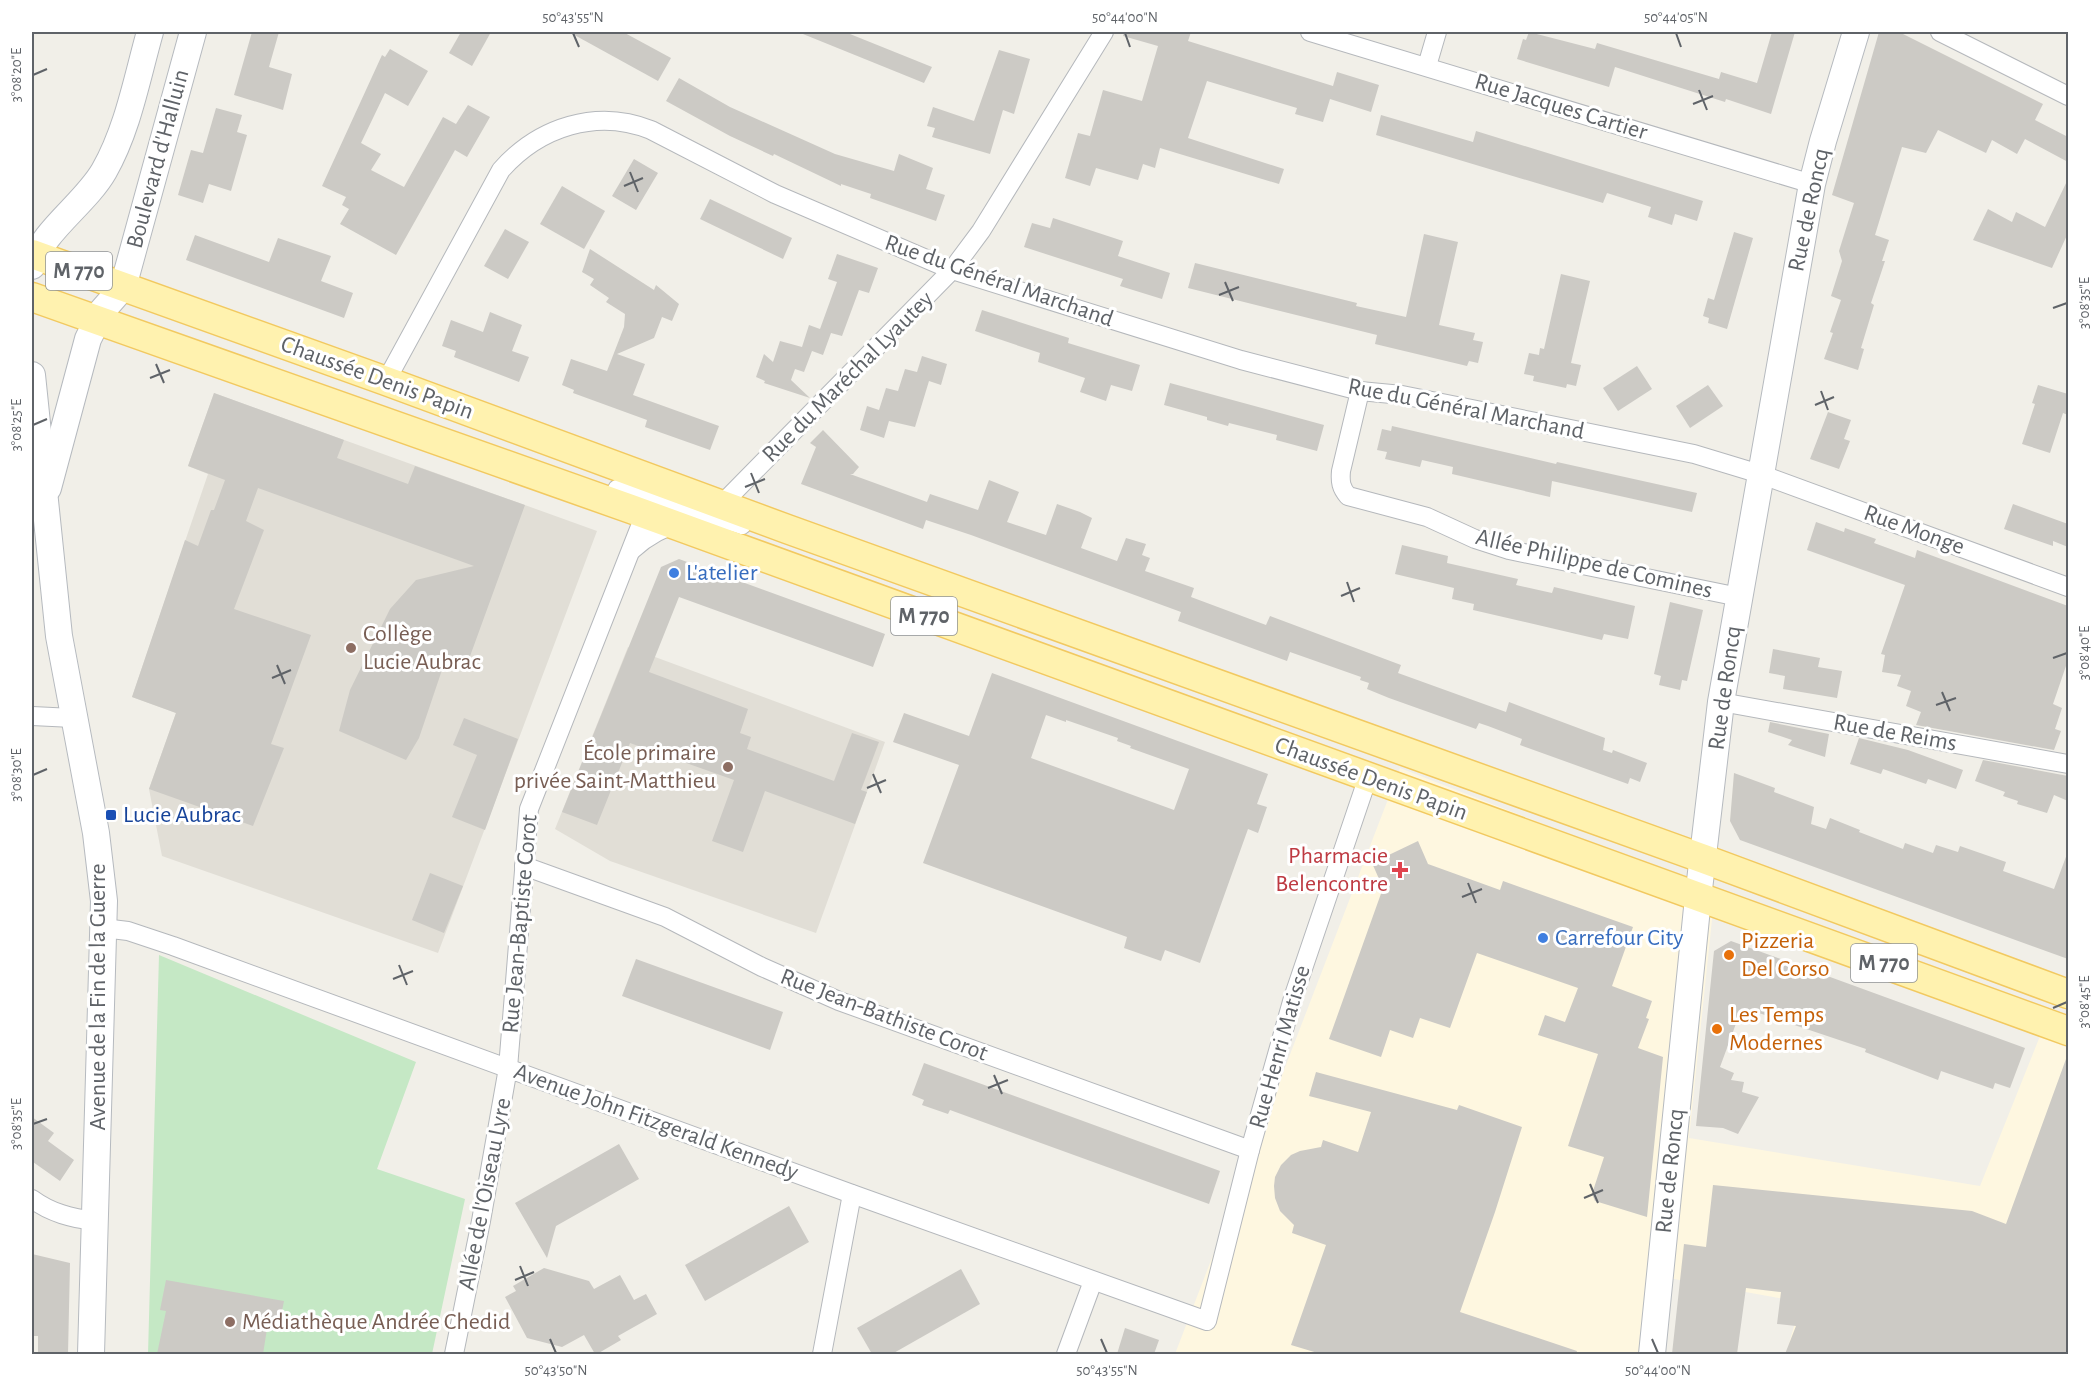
<svg xmlns="http://www.w3.org/2000/svg" width="2100" height="1386" font-family="'Alegreya Sans',sans-serif">
<style>
.commercial{fill:#fef7e0}
.education{fill:#e1ded6}
.green{fill:#c5e8c5}
.building{fill:#cccac5;fill-rule:evenodd}
.lines{fill:none;stroke-linecap:round;stroke-linejoin:round}
.street-casing{stroke:#b5b8bc;stroke-width:20}
.secondary-casing{stroke:#b6babf;stroke-width:28}
.primary-casing{stroke:#f2c960;stroke-width:31}
.street{stroke:#fff;stroke-width:18}
.secondary{stroke:#fff;stroke-width:26}
.primary{stroke:#fff2af;stroke-width:28}
.ticks{fill:none;stroke:#5f6368;stroke-width:2}
.shop-dot{fill:#3f7fe0;stroke:#fff;stroke-width:2}
.education-dot{fill:#8d6e63;stroke:#fff;stroke-width:2}
.transit-dot{fill:#1a4fb4;stroke:#fff;stroke-width:2}
.health-dot{fill:#e0444e;stroke:#fff;stroke-width:2}
.food-dot{fill:#e8710a;stroke:#fff;stroke-width:2}
.labels{text-anchor:middle;dominant-baseline:central;stroke-width:6;stroke-linejoin:round;paint-order:stroke}
.shield{fill:#fff;stroke:#8f9295;stroke-width:1.5}
.shield-label{font-size:22px;font-weight:bold;fill:#5f6368}
.street-label{font-size:24px;fill:#5f6368;stroke:#fff}
.shop-label{font-size:24px;fill:#366cbe;stroke:#fff;text-anchor:start}
.education-label{font-size:24px;fill:#785e54;stroke:#fff;text-anchor:start}
.transit-label{font-size:24px;fill:#164399;stroke:#fff;text-anchor:start}
.health-label{font-size:24px;fill:#be3a42;stroke:#fff;text-anchor:end}
.food-label{font-size:24px;fill:#c56008;stroke:#fff;text-anchor:start}
.neatline{fill:none;stroke:#5f6368;stroke-width:2}
.ticks-label{font-size:15px;text-anchor:middle;fill:#5f6368}
</style>
<rect width="100%" height="100%" fill="#f1efe8"/>
<polygon class="commercial" points="1400,768 1715,891 1689,1138 1980,1186 2040,1036 2068,1048 2068,1354 1786,1354 1801,1302 1652,1275 1643,1354 1175,1354"/>
<g class="education">
<polygon points="214,393 597,531 438,953 162,856 149,789 176,713 132,697 208,474 188,466"/>
<polygon points="628,647 885,742 816,933 610,861 555,829"/>
</g>
<polygon class="green" points="159,955 416,1062 377,1169 465,1199 432,1354 148,1354"/>
<g class="building">
<polygon points="252,32 279,32 269,67 292,74 283,110 234,95"/>
<polygon points="461,32 491,32 472,66 449,53"/>
<polygon points="569,32 623,32 671,58 658,81"/>
<polygon points="798,32 845,32 932,67 924,83"/>
<polygon points="1124,32 1191,32 1188,41 1333,86 1337,72 1379,85 1371,112 1330,99 1323,122 1295,114 1297,108 1207,81 1188,138 1284,169 1279,184 1160,148 1155,168 1143,164 1138,180 1096,168 1090,186 1065,178 1078,133 1090,136 1103,90 1142,101 1158,46 1123,36"/>
<polygon points="1529,32 1595,49 1597,43 1719,79 1721,72 1757,83 1772,32 1795,32 1771,114 1726,99 1725,102 1615,67 1609,87 1517,59 1523,39 1526,40"/>
<polygon points="1879,32 1899,32 2043,104 2035,120 2068,137 2068,162 2025,139 2017,154 1992,140 1986,153 1938,130 1926,153 1902,147 1875,235 1889,240 1882,261 1885,261 1871,303 1874,305 1861,348 1864,349 1858,370 1824,359 1833,333 1830,332 1841,300 1831,296 1842,261 1839,251 1854,203 1832,195"/>
<polygon points="390,49 428,71 408,106 385,93 361,143 381,154 371,170 404,187 443,117 456,124 468,105 490,117 467,157 455,150 396,255 340,224 349,209 342,205 346,197 322,186 382,55 385,57"/>
<polygon points="999,50 1030,59 1014,114 1003,110 990,154 932,137 935,128 927,126 933,107 974,121"/>
<polygon points="679,78 730,107 835,154 894,171 899,154 933,168 926,189 945,195 936,221 870,198 871,194 841,184 841,186 774,154 773,156 730,136 666,101"/>
<polygon points="216,108 242,115 237,132 247,135 231,191 209,184 203,203 178,195 191,150 203,153"/>
<polygon points="1381,115 1473,142 1476,131 1703,201 1697,221 1675,214 1672,225 1648,217 1651,207 1607,193 1603,203 1376,135"/>
<polygon points="634,159 658,173 636,210 612,196"/>
<polygon points="2068,179 2068,233 2052,268 1973,240 1988,209 2012,222 2016,212 2045,227"/>
<polygon points="562,186 605,211 584,249 540,224"/>
<polygon points="710,199 792,238 783,259 700,219"/>
<polygon points="1053,218 1123,241 1118,256 1170,273 1162,299 1120,286 1123,279 1024,247 1032,223 1050,228"/>
<polygon points="505,229 529,242 508,279 484,266"/>
<polygon points="1734,232 1753,238 1727,329 1708,323 1709,318 1703,316 1708,298 1714,300"/>
<polygon points="1424,234 1458,242 1439,325 1475,333 1473,340 1483,342 1478,363 1469,361 1467,366 1375,344 1377,335 1188,288 1195,263 1357,303 1356,306 1406,317"/>
<polygon points="195,235 269,262 278,238 331,256 321,281 353,293 344,318 186,260"/>
<polygon points="590,249 654,290 656,285 679,304 672,321 662,317 654,338 617,354 645,364 633,395 719,426 710,450 645,427 647,420 573,393 574,390 562,385 571,359 607,371 624,327 625,314 606,302 609,298 590,285 594,279 582,272"/>
<polygon points="837,254 878,268 869,293 859,290 842,336 831,333 823,355 812,351 804,372 795,369 791,380 810,398 764,383 765,381 756,377 764,354 773,362 780,341 802,347 809,325 820,329 837,282 828,279"/>
<polygon points="1561,274 1590,281 1571,363 1581,365 1576,386 1567,384 1566,388 1533,381 1534,376 1524,374 1529,353 1539,355 1540,348 1544,349"/>
<polygon points="982,310 1069,338 1068,343 1140,365 1132,391 1111,385 1106,401 1080,392 1085,378 1038,362 1040,353 975,331"/>
<polygon points="490,312 522,325 512,351 529,357 519,382 454,357 456,351 442,346 451,320 483,332"/>
<polygon points="922,356 947,364 941,385 929,381 915,427 889,421 884,438 860,430 867,406 879,410 886,388 898,391 905,369 917,372"/>
<polygon points="1637,366 1652,389 1618,411 1603,388"/>
<polygon points="1170,383 1324,425 1317,451 1276,440 1277,435 1229,423 1228,426 1207,420 1207,417 1164,405"/>
<polygon points="1708,385 1723,406 1690,428 1676,406"/>
<polygon points="2038,385 2068,394 2068,415 2063,413 2050,453 2022,444 2035,404 2032,403"/>
<polygon points="214,393 344,440 337,458 408,484 415,466 525,505 465,670 444,664 419,738 406,760 339,731 350,690 390,609 416,580 474,566 258,488 246,521 264,530 234,609 311,635 271,744 284,748 253,826 149,789 176,713 132,697 185,540 198,546 211,510 214,510 225,480 188,466"/>
<polygon points="1828,412 1851,420 1844,439 1850,441 1839,469 1810,459"/>
<polygon points="1392,426 1556,464 1557,462 1697,493 1692,512 1552,481 1550,497 1452,474 1453,467 1422,460 1420,467 1385,459 1387,452 1377,450 1382,429 1391,431"/>
<polygon points="823,430 859,467 853,474 850,474 927,502 930,494 978,510 989,480 1019,492 1007,522 1046,535 1057,504 1080,512 1092,518 1081,548 1117,561 1126,538 1146,544 1142,555 1150,558 1145,571 1194,588 1191,597 1266,625 1270,616 1401,665 1398,673 1506,712 1509,702 1605,738 1603,750 1612,753 1613,750 1647,763 1640,782 1630,778 1628,784 1520,745 1522,739 1488,726 1479,723 1476,729 1389,698 1367,689 1369,683 1360,680 1361,677 1290,652 1287,661 1178,621 1181,612 971,535 926,520 923,529 801,484 816,447 810,443"/>
<polygon points="2013,504 2068,524 2068,547 2053,541 2053,546 2004,529"/>
<polygon points="1816,522 1844,532 1845,528 1876,539 1874,543 1915,558 1917,550 2068,606 2068,660 2053,704 2062,708 2055,729 2061,731 2054,750 1916,725 1921,712 1906,706 1911,691 1897,686 1901,675 1882,672 1885,655 1881,654 1905,585 1807,550"/>
<polygon points="1402,545 1448,556 1447,563 1518,579 1516,585 1552,593 1554,587 1635,606 1628,639 1604,634 1602,640 1473,610 1474,604 1452,599 1454,588 1395,574"/>
<polygon points="679,559 885,634 873,667 679,597 649,672 748,709 740,733 751,737 747,749 834,781 852,733 879,742 861,790 867,792 855,824 765,791 743,852 712,841 734,780 630,743 597,825 562,812 661,567"/>
<polygon points="1670,602 1703,610 1687,681 1682,680 1680,690 1659,685 1661,676 1654,674"/>
<polygon points="1773,649 1820,658 1818,667 1842,671 1837,698 1783,689 1785,676 1769,673"/>
<path d="M992 673 1268 774 1257 804 1267 807 1258 833 1248 829 1200 963 1165 950 1161 961 1124 948 1127 937 923 863 959 765 893 742 904 713 969 736ZM1046 715 1066 722V720L1118 738 1117 741 1131 746 1130 748 1189 769 1174 810 1031 758Z"/>
<polygon points="464,718 518,739 485,830 452,817 477,755 453,745"/>
<polygon points="1770,722 1829,734 1825,757 1788,745 1792,740 1768,732"/>
<polygon points="1859,738 1908,750 1963,770 1956,789 1928,779 1926,784 1883,769 1881,774 1850,764"/>
<polygon points="1983,760 2068,776 2068,801 2054,795 2047,813 2017,804 2018,801 2003,796 2005,792 1975,781"/>
<polygon points="1734,773 1775,788 1774,792 1814,807 1811,824 1826,829 1830,818 1860,830 1859,832 1903,849 1905,843 1933,853 1936,845 1958,852 1960,846 2006,862 2003,871 2054,889 2067,854 2068,855 2068,959 1740,840 1730,821"/>
<polygon points="1418,841 1428,864 1500,890 1503,881 1633,927 1612,986 1652,1001 1646,1018 1649,1019 1638,1048 1663,1057 1647,1217 1595,1201 1592,1194 1604,1157 1568,1146 1598,1054 1538,1035 1545,1015 1565,1022 1578,988 1477,953 1450,1028 1420,1018 1413,1038 1390,1030 1381,1057 1329,1039 1383,888 1372,863"/>
<polygon points="430,873 463,886 444,933 412,920"/>
<polygon points="1731,941 2025,1048 2010,1088 1995,1083 1993,1089 1941,1071 1938,1080 1865,1052 1866,1049 1756,1012 1755,1015 1741,1010 1720,1067 1734,1073 1731,1080 1744,1082 1742,1092 1759,1097 1738,1134 1723,1128 1696,1126 1714,951"/>
<polygon points="636,959 783,1012 770,1050 622,996"/>
<polygon points="2066,1059 2068,1059 2068,1354 1785,1354 1796,1326 1777,1324 1781,1292 1746,1288 1737,1354 1672,1354 1684,1244 1706,1247 1713,1185 1972,1211 2006,1224"/>
<polygon points="924,1063 1220,1171 1209,1204 950,1110 948,1114 922,1105 924,1100 912,1095"/>
<polygon points="1316,1072 1457,1110 1459,1105 1522,1127 1495,1212 1460,1312 1577,1351 1576,1354 1321,1354 1291,1345 1326,1245 1292,1233 1294,1225 1280,1211 1275,1198 1274,1186 1275,1177 1281,1165 1291,1155 1300,1151 1321,1147 1323,1140 1358,1152 1371,1112 1309,1096"/>
<polygon points="32,1117 54,1133 48,1141 74,1160 60,1181 33,1162 32,1164"/>
<polygon points="619,1144 639,1179 556,1226 547,1258 515,1203"/>
<polygon points="789,1206 809,1242 705,1301 685,1265"/>
<polygon points="32,1254 70,1263 68,1354 38,1354 38,1336 32,1336"/>
<polygon points="544,1268 589,1281 594,1289 620,1275 634,1300 646,1294 657,1314 618,1336 621,1340 597,1354 595,1354 584,1335 562,1347 527,1338 505,1297 516,1291 513,1286"/>
<polygon points="961,1269 980,1304 892,1354 872,1354 857,1328"/>
<polygon points="166,1280 284,1301 278,1331 267,1329 263,1354 157,1354 166,1311 160,1310"/>
<polygon points="1125,1328 1159,1340 1154,1354 1117,1354"/>
</g>
<g class="lines">
<g class="street-casing">
<g id="street">
<polyline points="1310,32 1812,184"/>
<polyline points="1940,32 2068,96"/>
<polyline points="1427,66 1437,32"/>
<path d="M386 381 501 170C539 127 597 108 651 130L775 194 952 270 1241 360 1360 391 1402 395 1694 454 1760 474 2068 587"/>
<path d="M1360 391 1341 471C1340 482 1341 488 1348 496L1427 517 1475 539 1509 550 1739 597"/>
<path d="M617 489C638 496 667 510 689 511 700 511 710 508 721 505L952 270 981 231 1104 32"/>
<path d="M632 550C661 523 703 511 742 525"/>
<polyline points="1721,702 2068,764"/>
<polyline points="32,716 73,718"/>
<polyline points="524,866 665,917 762,967 839,1001 1250,1150"/>
<polyline points="103,928 128,931 173,946 852,1194 1207,1321 1250,1150 1293,998 1368,777"/>
<path d="M32 1199C51 1213 71 1218 95 1221"/>
<polyline points="454,1354 481,1221 508,1068 529,809 645,514"/>
<polyline points="822,1354 852,1194"/>
<polyline points="1066,1354 1093,1281"/>
</g>
</g>
<g class="secondary-casing">
<g id="secondary">
<path d="M32 266C42 231 85 204 104 171 128 129 137 78 150 32"/>
<polyline points="32,375 59,636 96,833 104,901 91,1354"/>
<polyline points="48,488 88,339 102,311 123,287 193,32"/>
<polyline points="1652,1354 1698,898 1721,702 1812,184 1823,141 1856,32"/>
</g>
</g>
<g class="primary-casing">
<g id="primary">
<polyline points="32,254 386,381 787,529 1704,859 2068,994"/>
<polyline points="32,297 631,509 2068,1031"/>
</g>
</g>
<use href="#street" class="street"/>
<use href="#secondary" class="secondary"/>
<use href="#primary" class="primary"/>
</g>
<path class="ticks" d="M573 33 579 47M1125 33 1130 47M1676 33 1681 47M33 75 47 69M1699 90 1707 110M1693 104 1713 96M630 172 638 192M624 186 643 178M1225 282 1233 301M1219 295 1239 287M2053 308 2067 303M156 364 164 383M150 378 170 370M1821 391 1828 410M1815 405 1834 397M33 425 47 419M751 473 759 493M745 487 765 479M1347 582 1354 602M1341 596 1360 588M2053 658 2067 653M277 665 285 684M272 678 291 670M1942 692 1950 711M1936 705 1956 698M873 774 881 793M33 775 47 769M867 788 886 780M1468 883 1476 903M1462 897 1482 889M399 965 407 985M393 979 413 971M2053 1008 2067 1002M994 1075 1002 1094M988 1088 1008 1080M33 1124 47 1119M1590 1184 1598 1203M1584 1198 1603 1190M520 1266 528 1286M515 1280 534 1272M550 1339 556 1353M1101 1339 1107 1353M1652 1339 1658 1353"/>
<g class="shop-dot">
<circle cx="674" cy="573" r="6"/>
<circle cx="1543" cy="938" r="6"/>
</g>
<g class="education-dot">
<circle cx="351" cy="648" r="6"/>
<circle cx="728" cy="767" r="6"/>
<circle cx="230" cy="1322" r="6"/>
</g>
<rect class="transit-dot" x="105" y="809" width="12" height="12" rx="3"/>
<path class="health-dot" d="M1397 861h6v6h6v6h-6v6h-6v-6h-6v-6h6z"/>
<g class="food-dot">
<circle cx="1729" cy="955" r="6"/>
<circle cx="1717" cy="1029" r="6"/>
</g>
<g class="labels">
<g class="shield">
<rect x="46" y="252" width="66" height="38" rx="4.5"/>
<rect x="891" y="597" width="66" height="38" rx="4.5"/>
<rect x="1851" y="944" width="66" height="38" rx="4.5"/>
</g>
<g class="shield-label">
<text x="79" y="271">M 770</text>
<text x="924" y="616">M 770</text>
<text x="1884" y="963">M 770</text>
</g>
<g class="street-label">
<text transform="translate(1561 107) rotate(17)">Rue Jacques Cartier</text>
<text transform="translate(158 159) rotate(-75)">Boulevard d'Halluin</text>
<text transform="translate(1809 210) rotate(-78)">Rue de Roncq</text>
<text transform="translate(999 281) rotate(19)">Rue du Général Marchand</text>
<text transform="translate(848 377) rotate(-45)">Rue du Maréchal Lyautey</text>
<text transform="translate(377 378) rotate(20)">Chaussée Denis Papin</text>
<text transform="translate(1466 409) rotate(11)">Rue du Général Marchand</text>
<text transform="translate(1914 530) rotate(20)">Rue Monge</text>
<text transform="translate(1594 564) rotate(13)">Allée Philippe de Comines</text>
<text transform="translate(1725 688) rotate(-82)">Rue de Roncq</text>
<text transform="translate(1895 733) rotate(10)">Rue de Reims</text>
<text transform="translate(1371 779) rotate(20)">Chaussée Denis Papin</text>
<text transform="translate(520 924) rotate(-85)">Rue Jean-Baptiste Corot</text>
<text transform="translate(98 997) rotate(-90)">Avenue de la Fin de la Guerre</text>
<text transform="translate(884 1015) rotate(21)">Rue Jean-Bathiste Corot</text>
<text transform="translate(1280 1047) rotate(-74)">Rue Henri Matisse</text>
<text transform="translate(656 1122) rotate(20)">Avenue John Fitzgerald Kennedy</text>
<text transform="translate(1670 1171) rotate(-84)">Rue de Roncq</text>
<text transform="translate(485 1194) rotate(-79)">Allée de l'Oiseau Lyre</text>
</g>
<g class="shop-label">
<text x="686" y="573">L'atelier</text>
<text x="1555" y="938">Carrefour City</text>
</g>
<g class="education-label">
<text x="363" y="634">Collège<tspan x="363" dy="28">Lucie Aubrac</tspan></text>
<text x="716" y="753" text-anchor="end">École primaire<tspan x="716" dy="28">privée Saint-Matthieu</tspan></text>
<text x="242" y="1322">Médiathèque Andrée Chedid</text>
</g>
<g class="transit-label">
<text x="123" y="815">Lucie Aubrac</text>
</g>
<g class="health-label">
<text x="1388" y="856">Pharmacie<tspan x="1388" dy="28">Belencontre</tspan></text>
</g>
<g class="food-label">
<text x="1741" y="941">Pizzeria<tspan x="1741" dy="28">Del Corso</tspan></text>
<text x="1729" y="1015">Les Temps<tspan x="1729" dy="28">Modernes</tspan></text>
</g>
</g>
<rect width="2100" height="1386" fill="none" stroke="#ffffff" stroke-width="66"/>
<rect x="33" y="33" width="2034" height="1320" class="neatline"/>
<g class="ticks-label">
<text x="573" y="22">50°43'55"N</text>
<text x="1125" y="22">50°44'00"N</text>
<text x="1676" y="22">50°44'05"N</text>
<text transform="translate(16 75) rotate(-90)" y="5">3°08'20"E</text>
<text transform="translate(2084 303) rotate(-90)" y="5">3°08'35"E</text>
<text transform="translate(16 425) rotate(-90)" y="5">3°08'25"E</text>
<text transform="translate(2084 653) rotate(-90)" y="5">3°08'40"E</text>
<text transform="translate(16 775) rotate(-90)" y="5">3°08'30"E</text>
<text transform="translate(2084 1002) rotate(-90)" y="5">3°08'45"E</text>
<text transform="translate(16 1124) rotate(-90)" y="5">3°08'35"E</text>
<text x="556" y="1375">50°43'50"N</text>
<text x="1107" y="1375">50°43'55"N</text>
<text x="1658" y="1375">50°44'00"N</text>
</g>
</svg>
